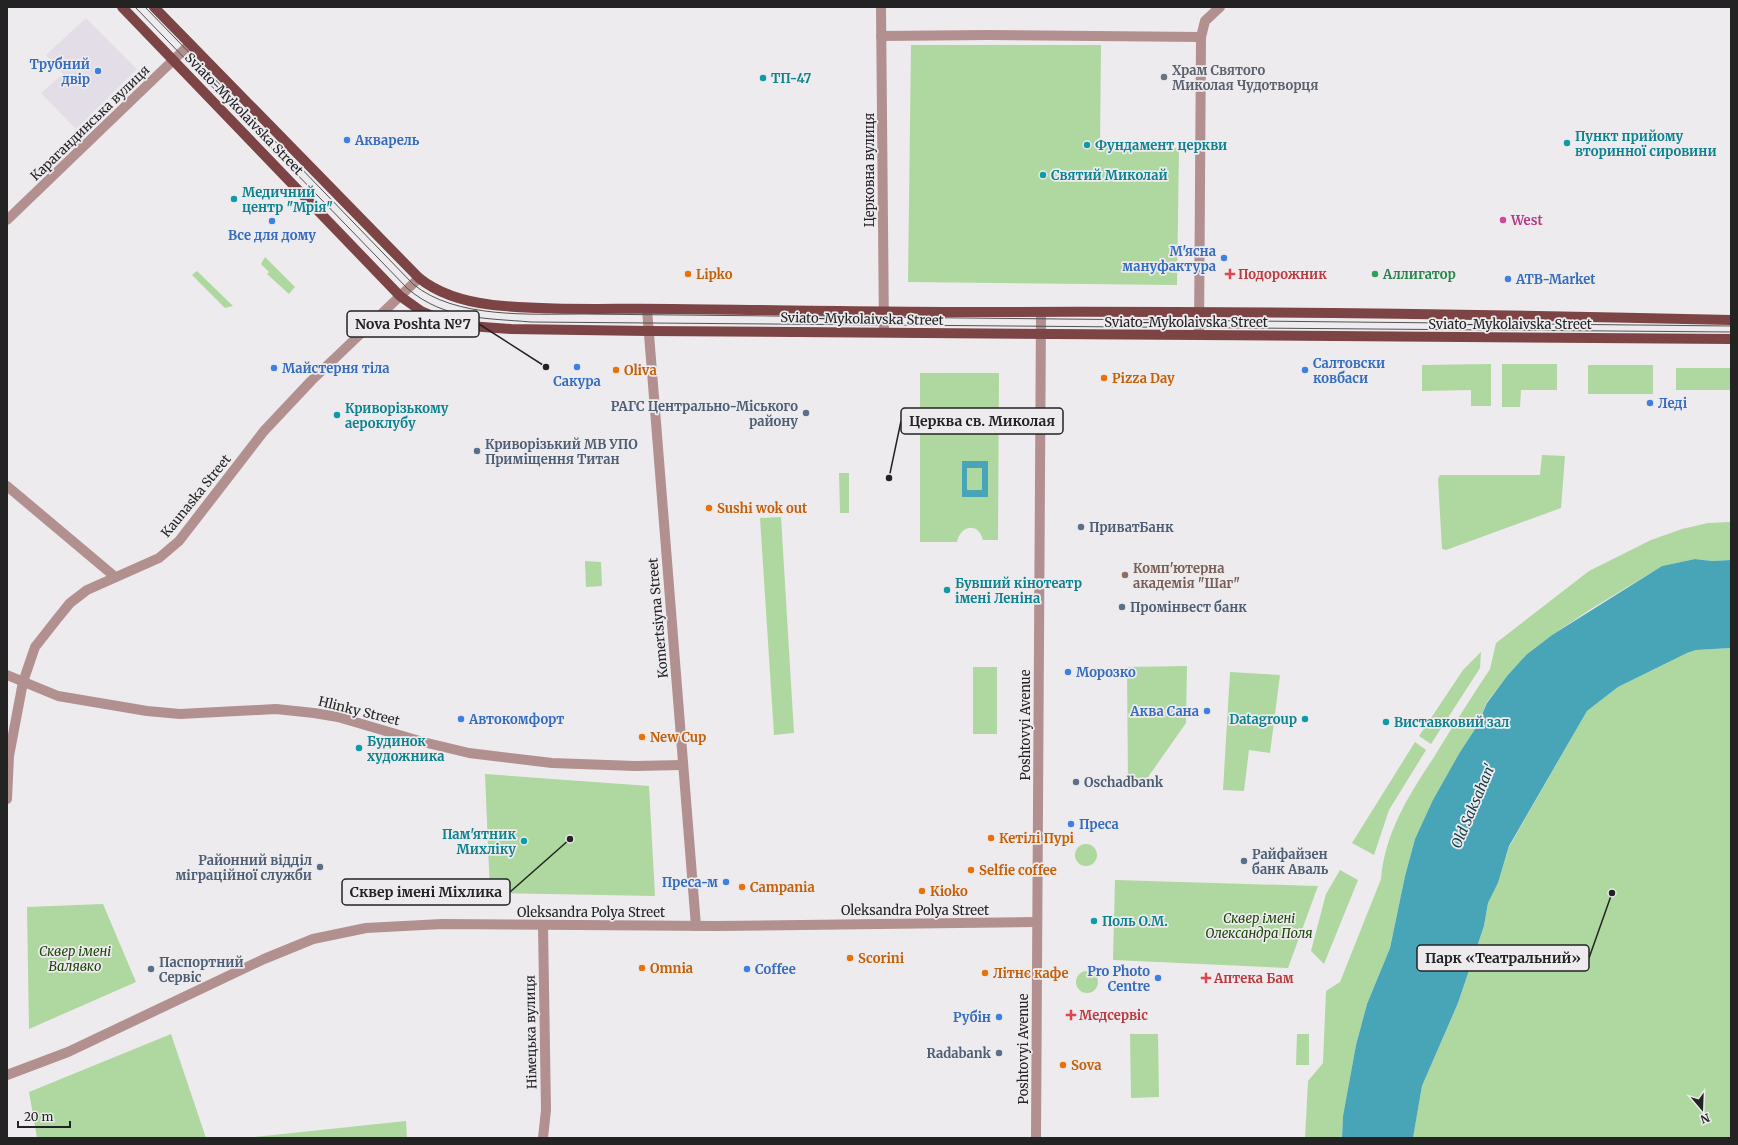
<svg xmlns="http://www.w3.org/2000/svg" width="1738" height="1145" font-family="Merriweather,serif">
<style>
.built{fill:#e3dde7}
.green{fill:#aed89f}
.water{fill:#48a5b8;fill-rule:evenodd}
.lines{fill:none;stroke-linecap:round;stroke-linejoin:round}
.minor{stroke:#b29090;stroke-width:10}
.major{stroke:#7d4446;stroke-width:10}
.tram{stroke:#525153;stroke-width:1}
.shop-dot{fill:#3f7fe0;stroke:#edebee;stroke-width:1.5}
.worship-dot{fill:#6b7280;stroke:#edebee;stroke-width:1.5}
.culture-dot{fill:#0f9aa8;stroke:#edebee;stroke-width:1.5}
.hotel-dot{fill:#d1479c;stroke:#edebee;stroke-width:1.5}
.food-dot{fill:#e8710a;stroke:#edebee;stroke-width:1.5}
.health-dot{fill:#e0444e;stroke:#edebee;stroke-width:1.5}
.leisure-dot{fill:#2e9e5b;stroke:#edebee;stroke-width:1.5}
.service-dot{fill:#5c6f8a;stroke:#edebee;stroke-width:1.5}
.education-dot{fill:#8d6e63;stroke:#edebee;stroke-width:1.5}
.labels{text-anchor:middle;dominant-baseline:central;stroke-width:3.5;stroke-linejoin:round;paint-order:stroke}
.shop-label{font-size:13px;font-weight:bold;fill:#366cbe;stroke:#edebee;text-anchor:start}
.worship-label{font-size:13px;font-weight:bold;fill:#5b616d;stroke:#edebee;text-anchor:start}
.culture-label{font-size:13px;font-weight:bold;fill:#0d838f;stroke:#edebee;text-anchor:start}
.street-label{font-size:13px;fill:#232324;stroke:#edebee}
.hotel-label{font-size:13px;font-weight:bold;fill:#b23c85;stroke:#edebee;text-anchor:start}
.food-label{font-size:13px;font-weight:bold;fill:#c56008;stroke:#edebee;text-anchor:start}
.health-label{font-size:13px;font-weight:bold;fill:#be3a42;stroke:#edebee;text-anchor:start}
.leisure-label{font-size:13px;font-weight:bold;fill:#27864d;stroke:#edebee;text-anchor:start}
.service-label{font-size:13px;font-weight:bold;fill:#4e5e75;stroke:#edebee;text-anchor:start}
.education-label{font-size:13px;font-weight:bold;fill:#785e54;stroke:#edebee;text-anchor:start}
.park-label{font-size:13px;font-style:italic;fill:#1d4408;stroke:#edebee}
.water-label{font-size:14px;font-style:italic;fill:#113d45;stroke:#edebee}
.leader{fill:none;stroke:#232324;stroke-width:1.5}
.callout-dot{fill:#232324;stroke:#edebee;stroke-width:1.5}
.callout{fill:#edebee;stroke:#232324;stroke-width:1.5}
.callout-label{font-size:14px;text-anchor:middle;font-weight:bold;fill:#232324}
</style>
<rect width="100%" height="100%" fill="#edebee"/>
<polygon class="built" points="86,18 137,69 76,129 41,93 63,74 46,55"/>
<g class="green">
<polygon points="911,45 1101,45 1100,147 1179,148 1177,285 908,282"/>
<polygon points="265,257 295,287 289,294 267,274 269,272 261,264"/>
<polygon points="197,271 233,306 225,308 192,275"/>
<polygon points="1491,364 1491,406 1471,406 1471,390 1422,391 1422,365"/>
<polygon points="1502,364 1557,364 1557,390 1521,390 1520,407 1502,407"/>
<rect x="1588" y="365" width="65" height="29"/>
<rect x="1676" y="368" width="55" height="22"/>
<path d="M920 373H999L998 540H983C978 521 960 526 957 542H920Z"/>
<polygon points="1542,455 1565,456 1561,508 1446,550 1442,549 1438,479 1440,475 1540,475"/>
<polygon points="839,473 849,473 849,513 840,513"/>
<polygon points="781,517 794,733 774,735 760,518"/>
<path d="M1731 522V560L1712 561 1695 559 1662 566 1591 609 1552 635 1526 655 1507 676 1487 702 1477 726 1460 752 1415 839 1405 876 1390 948 1367 1004 1356 1045 1343 1116 1342 1138H1305L1308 1081 1323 1063 1326 991 1340 982 1381 879C1385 832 1409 795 1434 757 1452 727 1471 698 1490 669L1496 643 1589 571 1651 540 1682 529 1708 523Z"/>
<polygon points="585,561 601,562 602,586 586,587"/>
<polygon points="1731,648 1731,1138 1413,1138 1422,1086 1458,1003 1484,926 1488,903 1498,883 1509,847 1587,711 1618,687 1687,653 1696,650"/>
<polygon points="1481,652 1480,668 1431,744 1419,736 1463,670"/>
<polygon points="1187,666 1186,723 1141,787 1128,786 1127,667"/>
<rect x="973" y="667" width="24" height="67"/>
<polygon points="1230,672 1280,675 1270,753 1249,750 1244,791 1223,790"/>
<polygon points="1415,742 1426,750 1389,810 1374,855 1352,843"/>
<polygon points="485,774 649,786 655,896 490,893"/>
<circle cx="1086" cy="855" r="11"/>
<polygon points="1340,870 1358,880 1324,964 1311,951 1326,894"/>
<polygon points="1115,880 1318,886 1288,968 1113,960"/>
<polygon points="103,904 136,982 29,1029 27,907"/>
<circle cx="1087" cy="982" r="11"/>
<polygon points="171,1034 206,1138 37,1138 29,1092"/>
<polygon points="1130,1034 1158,1034 1159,1097 1131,1098"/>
<polygon points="1297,1034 1309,1034 1309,1065 1296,1065"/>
<polygon points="406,1121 407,1138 245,1138"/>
</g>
<g class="water">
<path d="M962 461H988V497H962ZM967 468H982V490H967Z"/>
<polygon points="1695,559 1712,561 1731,560 1731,648 1696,650 1687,653 1618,687 1587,711 1509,846 1498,883 1488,903 1484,926 1458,1003 1422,1086 1413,1138 1342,1138 1343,1116 1356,1045 1367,1004 1390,948 1405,876 1415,839 1433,800 1460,752 1477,726 1487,703 1507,676 1526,655 1552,635 1662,566"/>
</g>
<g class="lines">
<g class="minor">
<polyline points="881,7 884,332"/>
<polyline points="881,36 988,35 1201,37"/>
<polyline points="7,220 190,44"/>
<polyline points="647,309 696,926"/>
<polyline points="1199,335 1201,37 1205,21 1220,7"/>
<polyline points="7,486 114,576"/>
<polyline points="7,675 58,696 147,711 180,714 276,709 314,713 338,717 423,742 469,753 552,763 635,766 683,765"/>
<polyline points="7,799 9,756 23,682 35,647 57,619 70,603 87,590 159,558 179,541 264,431 311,381 419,278"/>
<polyline points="543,925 546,1110 543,1138"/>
<polyline points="7,1075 68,1052 264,959 313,939 366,928 442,924 715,926 1037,922"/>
<polyline points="1036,1138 1041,312"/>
</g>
<g class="major">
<polyline points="122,7 400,296 421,311 442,320 469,326 511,329 648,331 1731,339"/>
<path d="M154 7 419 278C440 295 467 302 493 305 550 311 614 308 672 309 775 310 879 312 983 312 1232 311 1482 314 1731 320"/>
</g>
<g class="tram">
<path d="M135 7 408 289C445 320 486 318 531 322L1731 332"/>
<path d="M145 7 413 284C455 319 531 314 583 314L1731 326"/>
</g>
</g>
<g class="shop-dot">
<circle cx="98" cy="71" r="4"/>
<circle cx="347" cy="140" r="4"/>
<circle cx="272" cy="221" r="4"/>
<circle cx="1224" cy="258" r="4"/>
<circle cx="1508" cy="279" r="4"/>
<circle cx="577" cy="367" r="4"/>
<circle cx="274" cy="368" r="4"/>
<circle cx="1305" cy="370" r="4"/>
<circle cx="1650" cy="403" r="4"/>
<circle cx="1068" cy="672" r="4"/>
<circle cx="1207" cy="711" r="4"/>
<circle cx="461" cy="719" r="4"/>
<circle cx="1071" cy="824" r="4"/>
<circle cx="726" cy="882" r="4"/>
<circle cx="747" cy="969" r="4"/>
<circle cx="1158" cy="978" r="4"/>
<circle cx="999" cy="1017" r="4"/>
</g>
<circle class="worship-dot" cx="1164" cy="77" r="4"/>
<g class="culture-dot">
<circle cx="763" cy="78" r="4"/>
<circle cx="1567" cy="143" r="4"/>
<circle cx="1087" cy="145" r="4"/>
<circle cx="1043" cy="175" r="4"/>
<circle cx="234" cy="199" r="4"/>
<circle cx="337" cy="415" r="4"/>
<circle cx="947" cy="590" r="4"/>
<circle cx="1305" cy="719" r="4"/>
<circle cx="1386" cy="722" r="4"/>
<circle cx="359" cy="748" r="4"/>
<circle cx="524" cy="841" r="4"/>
<circle cx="1094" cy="921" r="4"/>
</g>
<circle class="hotel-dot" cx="1503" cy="220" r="4"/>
<g class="food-dot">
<circle cx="688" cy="274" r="4"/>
<circle cx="616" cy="370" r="4"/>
<circle cx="1104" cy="378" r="4"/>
<circle cx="709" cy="508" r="4"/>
<circle cx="642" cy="737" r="4"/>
<circle cx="991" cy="838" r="4"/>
<circle cx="971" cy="870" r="4"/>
<circle cx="742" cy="887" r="4"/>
<circle cx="922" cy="891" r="4"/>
<circle cx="850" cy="958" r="4"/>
<circle cx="642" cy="968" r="4"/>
<circle cx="985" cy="973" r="4"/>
<circle cx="1063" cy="1065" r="4"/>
</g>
<g class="health-dot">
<path d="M1228 268h4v4h4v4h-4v4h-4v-4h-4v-4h4z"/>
<path d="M1204 972h4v4h4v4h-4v4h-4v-4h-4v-4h4z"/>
<path d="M1069 1009h4v4h4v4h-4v4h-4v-4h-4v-4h4z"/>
</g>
<circle class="leisure-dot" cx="1375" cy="274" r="4"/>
<g class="service-dot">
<circle cx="806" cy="413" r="4"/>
<circle cx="477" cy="451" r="4"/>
<circle cx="1081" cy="527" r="4"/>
<circle cx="1122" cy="607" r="4"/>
<circle cx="1076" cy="782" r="4"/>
<circle cx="1244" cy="861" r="4"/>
<circle cx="320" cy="867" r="4"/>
<circle cx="151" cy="969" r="4"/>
<circle cx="999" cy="1053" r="4"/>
</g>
<circle class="education-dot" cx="1125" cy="575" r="4"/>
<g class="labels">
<g class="shop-label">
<text x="90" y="64" text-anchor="end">Трубний<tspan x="90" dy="15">двір</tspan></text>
<text x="355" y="140">Акварель</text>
<text x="272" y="235" text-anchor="middle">Все для дому</text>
<text x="1216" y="251" text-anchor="end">М'ясна<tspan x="1216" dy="15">мануфактура</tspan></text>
<text x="1516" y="279">ATB-Market</text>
<text x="1313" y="363">Салтовски<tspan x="1313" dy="15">ковбаси</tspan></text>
<text x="282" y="368">Майстерня тіла</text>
<text x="577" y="381" text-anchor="middle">Сакура</text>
<text x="1658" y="403">Леді</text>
<text x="1076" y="672">Морозко</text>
<text x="1199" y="711" text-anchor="end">Аква Сана</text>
<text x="469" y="719">Автокомфорт</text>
<text x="1079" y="824">Преса</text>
<text x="718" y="882" text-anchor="end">Преса-м</text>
<text x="755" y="969">Сoffee</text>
<text x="1150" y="971" text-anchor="end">Pro Photo<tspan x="1150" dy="15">Centre</tspan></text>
<text x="991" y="1017" text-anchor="end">Рубін</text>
</g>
<g class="worship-label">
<text x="1172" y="70">Храм Святого<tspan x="1172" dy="15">Миколая Чудотворця</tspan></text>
</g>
<g class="culture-label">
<text x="771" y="78">ТП-47</text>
<text x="1575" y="136">Пункт прийому<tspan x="1575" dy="15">вторинної сировини</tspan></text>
<text x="1095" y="145">Фундамент церкви</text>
<text x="1051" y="175">Святий Миколай</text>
<text x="242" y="192">Медичний<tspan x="242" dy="15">центр "Мрія"</tspan></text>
<text x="345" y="408">Криворізькому<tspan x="345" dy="15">аероклубу</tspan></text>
<text x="955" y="583">Бувший кінотеатр<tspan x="955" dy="15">імені Леніна</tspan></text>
<text x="1297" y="719" text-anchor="end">Datagroup</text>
<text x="1394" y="722">Виставковий зал</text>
<text x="367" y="741">Будинок<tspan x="367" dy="15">художника</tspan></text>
<text x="516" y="834" text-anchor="end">Пам'ятник<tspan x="516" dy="15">Михліку</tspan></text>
<text x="1102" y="921">Поль О.М.</text>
</g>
<g class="street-label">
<text transform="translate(244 114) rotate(46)">Sviato-Mykolaivska Street</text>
<text transform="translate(90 123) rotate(-44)">Карагандинська вулиця</text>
<text transform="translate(869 170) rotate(-90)">Церковна вулиця</text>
<text transform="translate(862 319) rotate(1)">Sviato-Mykolaivska Street</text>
<text x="1186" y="322">Sviato-Mykolaivska Street</text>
<text x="1510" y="324">Sviato-Mykolaivska Street</text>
<text transform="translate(196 496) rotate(-51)">Kaunaska Street</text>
<text transform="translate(658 618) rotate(-95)">Komertsiyna Street</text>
<text transform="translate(359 711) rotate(14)">Hlinky Street</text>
<text transform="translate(1025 725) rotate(-90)">Poshtovyi Avenue</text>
<text x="915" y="910">Oleksandra Polya Street</text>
<text x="591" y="912">Oleksandra Polya Street</text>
<text transform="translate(531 1032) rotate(-91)">Німецька вулиця</text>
<text transform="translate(1023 1049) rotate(-90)">Poshtovyi Avenue</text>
</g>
<g class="hotel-label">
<text x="1511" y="220">West</text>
</g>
<g class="food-label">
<text x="696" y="274">Lipko</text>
<text x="624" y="370">Oliva</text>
<text x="1112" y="378">Pizza Day</text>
<text x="717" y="508">Sushi wok out</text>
<text x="650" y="737">New Cup</text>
<text x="999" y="838">Кетілі Пурі</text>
<text x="979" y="870">Selfie coffee</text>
<text x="750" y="887">Campania</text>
<text x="930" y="891">Kioko</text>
<text x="858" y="958">Scorini</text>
<text x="650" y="968">Omnia</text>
<text x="993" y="973">Літнє кафе</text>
<text x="1071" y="1065">Sova</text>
</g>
<g class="health-label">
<text x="1238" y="274">Подорожник</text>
<text x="1214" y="978">Аптека Бам</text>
<text x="1079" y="1015">Медсервіс</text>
</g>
<g class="leisure-label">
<text x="1383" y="274">Аллигатор</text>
</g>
<g class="service-label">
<text x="798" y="406" text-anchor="end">РАГС Центрально-Міського<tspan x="798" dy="15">району</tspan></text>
<text x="485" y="444">Криворізький МВ УПО<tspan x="485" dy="15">Приміщення Титан</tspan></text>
<text x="1089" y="527">ПриватБанк</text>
<text x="1130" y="607">Промінвест банк</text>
<text x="1084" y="782">Oschadbank</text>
<text x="1252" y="854">Райфайзен<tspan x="1252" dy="15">банк Аваль</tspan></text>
<text x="312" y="860" text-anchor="end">Районний вiддiл<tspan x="312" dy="15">мiграцiйної служби</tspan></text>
<text x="159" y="962">Паспортний<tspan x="159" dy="15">Сервіс</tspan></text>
<text x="991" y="1053" text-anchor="end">Radabank</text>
</g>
<g class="education-label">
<text x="1133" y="568">Комп'ютерна<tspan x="1133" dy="15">академія "Шаг"</tspan></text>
</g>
<g class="park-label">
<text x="1259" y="918">Сквер імені<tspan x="1259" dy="15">Олександра Поля</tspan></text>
<text x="75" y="951">Сквер імені<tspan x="75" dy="15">Валявкo</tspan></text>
</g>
<g class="water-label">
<text transform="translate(1473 806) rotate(-67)">Old Saksahan'</text>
</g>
</g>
<path class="leader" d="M546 367L479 324M889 478L901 421M570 839L510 892M1612 893L1589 958"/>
<g class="callout-dot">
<circle cx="546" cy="367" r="4"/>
<circle cx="889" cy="478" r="4"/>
<circle cx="570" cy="839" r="4"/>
<circle cx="1612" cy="893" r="4"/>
</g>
<g class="callout">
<rect x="347" y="311" width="132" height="26" rx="4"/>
<rect x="901" y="408" width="162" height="26" rx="4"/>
<rect x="342" y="879" width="168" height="26" rx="4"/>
<rect x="1417" y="945" width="172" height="26" rx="4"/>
</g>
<g class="callout-label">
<text x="413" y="329">Nova Poshta №7</text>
<text x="982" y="426">Церква св. Миколая</text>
<text x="426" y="897">Сквер імені Міхлика</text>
<text x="1503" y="963">Парк «Театральний»</text>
</g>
<rect width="1738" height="1145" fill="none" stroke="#232324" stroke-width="16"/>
<g transform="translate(1702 1109) rotate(161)" stroke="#edebee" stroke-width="3" paint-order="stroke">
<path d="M0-3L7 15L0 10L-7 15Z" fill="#232324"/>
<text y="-6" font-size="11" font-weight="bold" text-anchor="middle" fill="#232324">N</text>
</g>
<path d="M18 1121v6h52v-6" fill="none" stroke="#232324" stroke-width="2"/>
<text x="24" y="1121" font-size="12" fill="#232324" stroke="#edebee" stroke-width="3" paint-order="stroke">20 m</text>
</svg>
